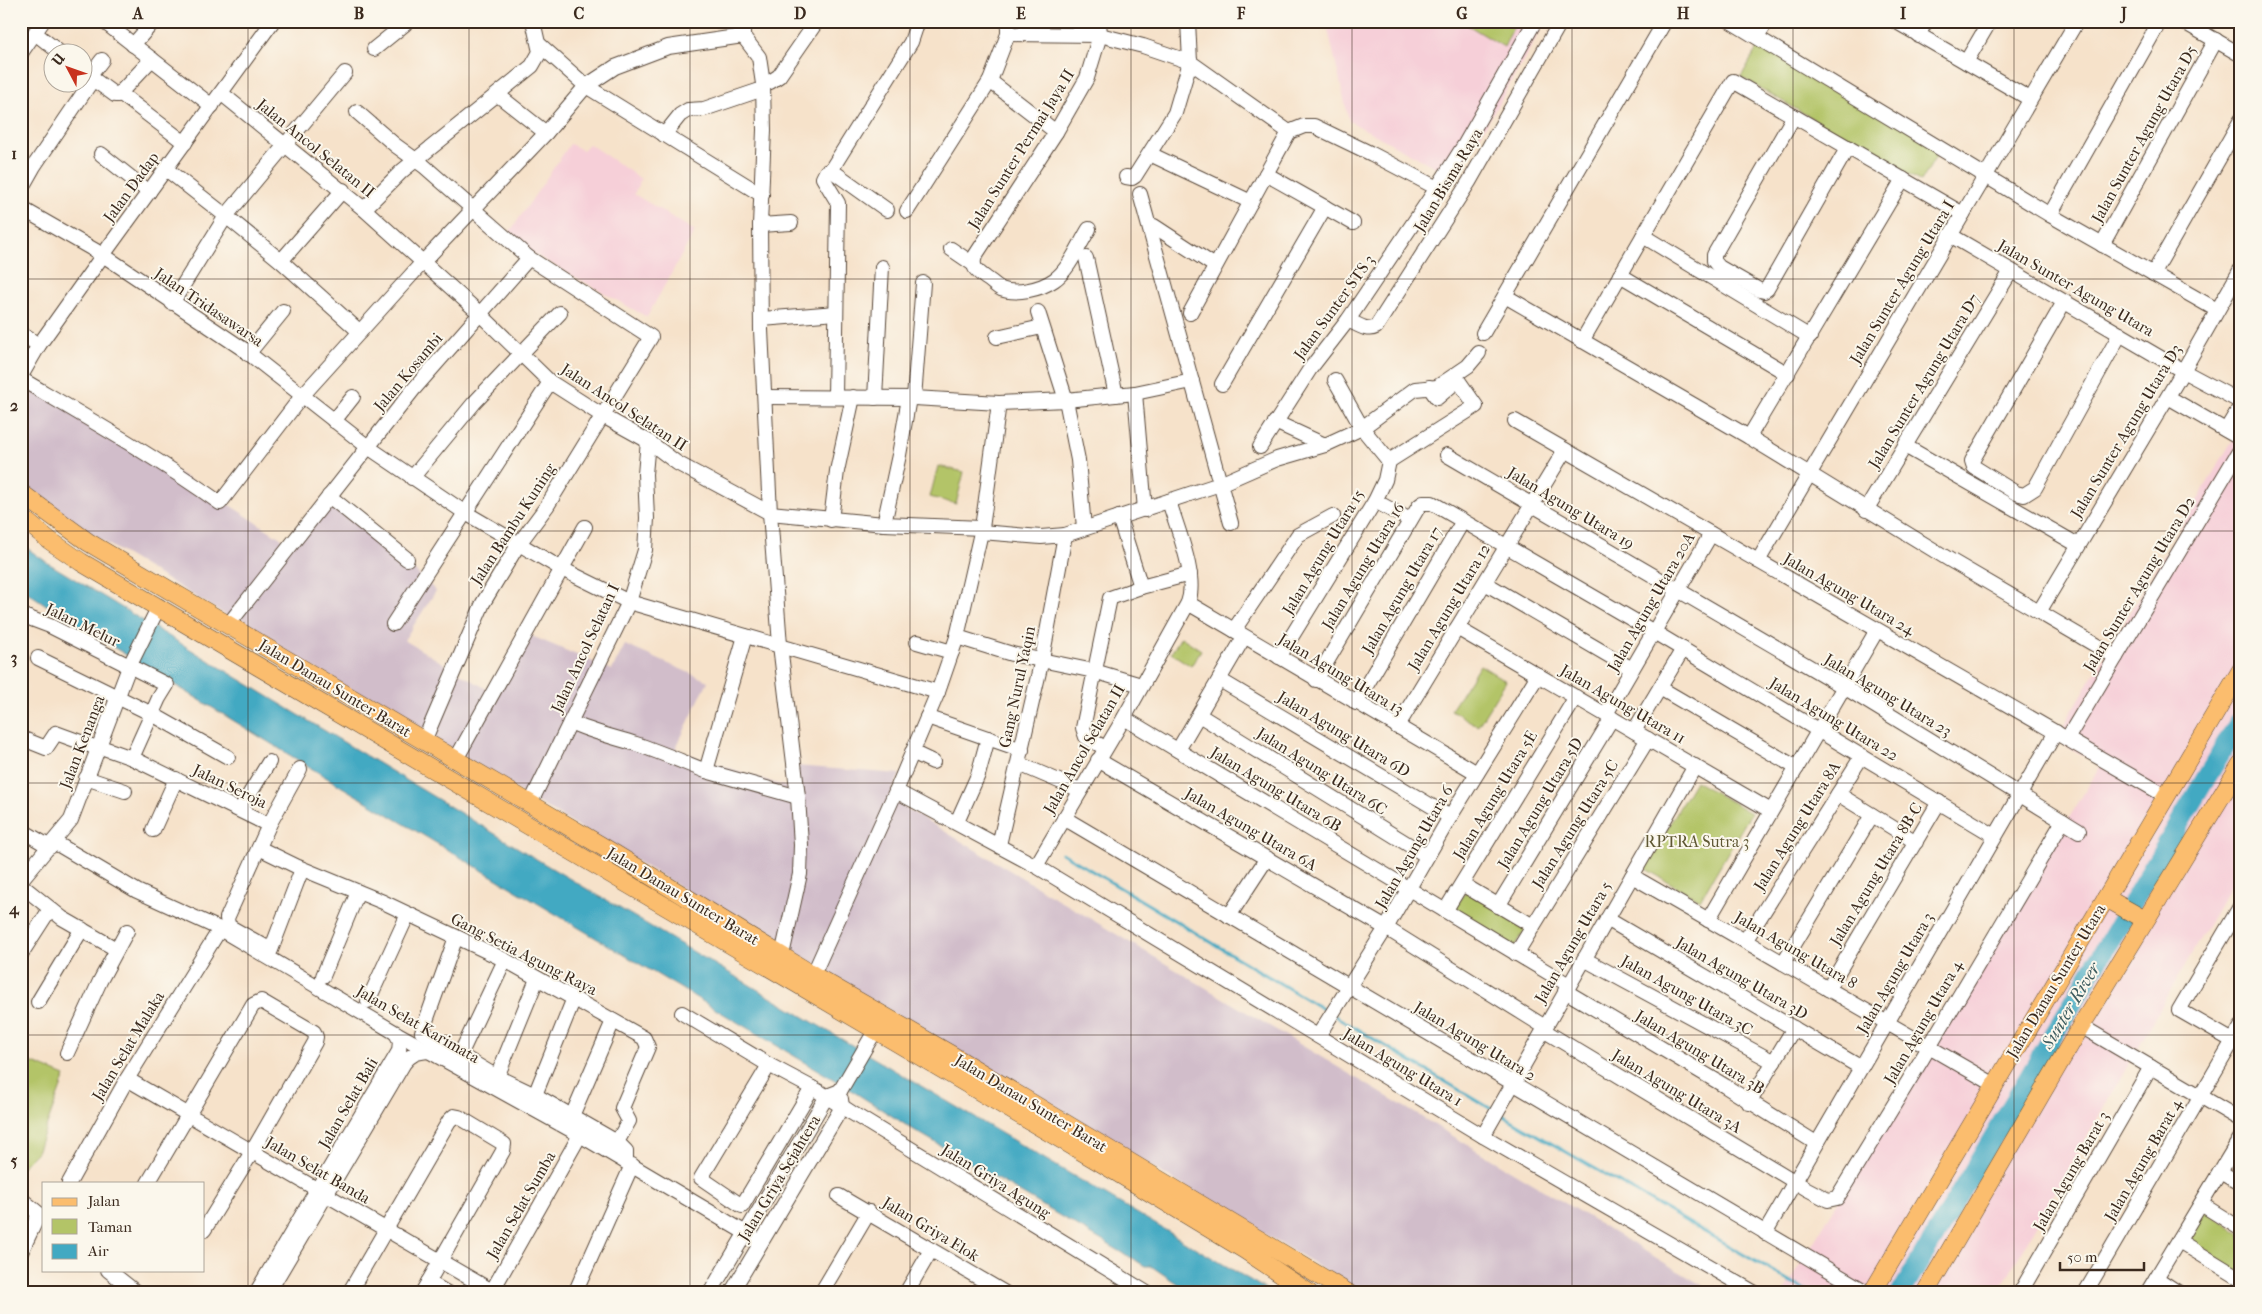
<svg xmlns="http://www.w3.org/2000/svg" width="2262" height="1314" font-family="'IM FELL French Canon',serif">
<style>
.built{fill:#f6cfd8}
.industrial{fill:#d1bdca}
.green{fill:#b3c467;stroke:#777742}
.water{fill:#42a9c2;stroke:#3e6a70}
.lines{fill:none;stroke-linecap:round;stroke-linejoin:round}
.stream{stroke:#42a9c2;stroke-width:3}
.river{stroke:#42a9c2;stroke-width:20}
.minor-casing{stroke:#574638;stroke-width:16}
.major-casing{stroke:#574638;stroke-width:19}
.minor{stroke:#fff;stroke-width:14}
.major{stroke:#fbbd6e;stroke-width:18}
.grid{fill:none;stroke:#3b2a1e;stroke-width:1;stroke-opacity:0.55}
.labels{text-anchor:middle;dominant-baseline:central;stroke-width:4;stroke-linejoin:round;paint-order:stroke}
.street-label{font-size:16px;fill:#3b2a1e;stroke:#fbf7ec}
.park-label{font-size:16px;fill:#5f5834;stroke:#fbf7ec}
.water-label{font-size:18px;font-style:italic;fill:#3e5d60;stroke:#fbf7ec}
.neatline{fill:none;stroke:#3b2a1e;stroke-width:2}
.grid-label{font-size:16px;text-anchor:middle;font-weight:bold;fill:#3b2a1e}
</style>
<rect width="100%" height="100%" fill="#fbf7ec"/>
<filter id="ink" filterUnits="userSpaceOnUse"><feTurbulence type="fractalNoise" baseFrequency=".02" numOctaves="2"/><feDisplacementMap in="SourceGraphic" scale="10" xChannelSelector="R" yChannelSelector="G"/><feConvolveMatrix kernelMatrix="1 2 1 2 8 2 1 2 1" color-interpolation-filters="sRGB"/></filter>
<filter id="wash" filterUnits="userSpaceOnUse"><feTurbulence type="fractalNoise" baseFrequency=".0096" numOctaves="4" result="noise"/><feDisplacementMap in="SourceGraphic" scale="20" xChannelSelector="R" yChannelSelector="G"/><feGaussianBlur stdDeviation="1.12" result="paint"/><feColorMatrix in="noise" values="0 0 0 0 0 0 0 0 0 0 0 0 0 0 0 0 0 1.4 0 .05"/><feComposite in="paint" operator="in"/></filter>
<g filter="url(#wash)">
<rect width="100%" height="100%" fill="#f6e2ca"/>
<g class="built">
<polygon points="1326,21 1546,21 1456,178 1349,121"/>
<polygon points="570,144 583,150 589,144 641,179 634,194 695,231 647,317 530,252 507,236"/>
<polygon points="2241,426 2241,867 1998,1293 1783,1293 2101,765 2055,740"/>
</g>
<polygon class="industrial" points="26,375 287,542 340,500 436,591 404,640 495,694 527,634 612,670 625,645 708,681 675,750 796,790 795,766 900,774 889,798 1715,1293 1364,1293 542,805 93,535 21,483 21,387"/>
<g class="green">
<polygon points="1461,21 1504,21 1514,26 1504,47"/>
<polygon points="1760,43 1941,148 1921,182 1741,77"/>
<polygon points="938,466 964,472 956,504 930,497"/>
<polygon points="1181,637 1201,650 1191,666 1171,653"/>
<polygon points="1480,665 1506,681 1478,726 1451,710"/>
<polygon points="1695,781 1751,813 1700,900 1644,868"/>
<polygon points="1466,891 1527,927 1514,948 1453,912"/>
<polygon points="21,1058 65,1076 37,1152 21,1168"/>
<polygon points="2206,1211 2241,1235 2241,1266 2237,1272 2187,1238"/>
</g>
<polygon class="water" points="21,544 48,563 543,863 1272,1293 1191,1293 1151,1266 1145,1266 909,1127 843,1085 337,784 69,620 21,588"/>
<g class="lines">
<g class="stream">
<polyline points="1062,853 1328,1012"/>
<polyline points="1335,1016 1493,1110"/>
<polyline points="1499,1113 1810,1293"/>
</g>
<polyline class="river" points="1901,1293 2241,719"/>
</g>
</g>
<g filter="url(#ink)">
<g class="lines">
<g class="minor-casing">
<g id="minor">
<polyline points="103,21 212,106"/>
<polyline points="1730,21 2050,215 2217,310"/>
<polyline points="1895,21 2030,99"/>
<polyline points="2182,21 2241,55"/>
<polyline points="35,33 59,52"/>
<polyline points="1008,34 1100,35 1143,46 1190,62 1289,132"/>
<polyline points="1918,35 1926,21"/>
<polyline points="743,36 759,57 763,84 770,82 779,76 817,21"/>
<polyline points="1757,36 1767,21"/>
<polyline points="133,45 154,21"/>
<polyline points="540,45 586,86 762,195"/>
<polyline points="374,49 405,24"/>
<polyline points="21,53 43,21"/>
<polyline points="1966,62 1990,21"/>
<polyline points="345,73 226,216 281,261 360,332"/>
<polyline points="89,77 102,60"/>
<polyline points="990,81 1056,132"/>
<polyline points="763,84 764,130 760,225 761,330 770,513 780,645 798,797 801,845 800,874 782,955"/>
<polyline points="221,93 364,209 477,311 550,382 603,416 648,441 677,463 770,513 884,524 982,528"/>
<polyline points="121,94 185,143"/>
<polyline points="498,95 546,133"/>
<polyline points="357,112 395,145 424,166 529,258"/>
<polyline points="1794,116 1714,255 1714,261 1719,267 1759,290 1764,291 1767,289 1848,147"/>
<polyline points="664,135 680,115 688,110 704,109 763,89"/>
<polyline points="101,154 149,192"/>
<polyline points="1150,154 1251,202"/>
<polyline points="166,169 226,216 172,303"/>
<polyline points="831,170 826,172 823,178 838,203 835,397"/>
<polyline points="1266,174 1353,223"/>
<polyline points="1126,177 1132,178 1135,176 1175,113 1190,62 1188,21"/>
<polyline points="21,189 34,166 93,79 115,95 118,95 152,59"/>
<polyline points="1140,194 1231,523"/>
<polyline points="21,208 103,255 243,349 368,447 464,512 562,569 629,602 938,692"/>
<polyline points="364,209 402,171 532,66 540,52 533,21"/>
<polyline points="887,210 831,170 911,42 918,21"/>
<polyline points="907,211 990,81 1008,34 1008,21"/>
<polyline points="2050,215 2160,21"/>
<polyline points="760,225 791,223"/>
<polyline points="1154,226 1215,266"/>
<path d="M1089 229C1079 245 1069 270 1054 280 1041 289 1016 295 1001 289 996 286 991 281 986 278 977 271 971 268 975 256L1056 132 1087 78 1100 35 1099 21"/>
<polyline points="1950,235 2183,371 2241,402"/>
<polyline points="1643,236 1810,337"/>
<polyline points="2102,245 2216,40"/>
<polyline points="951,249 973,264"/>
<polyline points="1086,258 1116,395"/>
<polyline points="281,261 343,190"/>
<polyline points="2153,274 2241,120"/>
<polyline points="1620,275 1788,374"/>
<polyline points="1505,296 1749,437 1950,560 2116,657"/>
<polyline points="2064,302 1972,461 1974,467 2016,493 2024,495 2035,488 2120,334"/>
<polyline points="1038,312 1066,400 1078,460 1084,528"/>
<polyline points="1190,313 1289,132 1304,126 1314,126 1372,154 1437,188"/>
<polyline points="762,319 836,313"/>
<path d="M1348 320C1357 324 1367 332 1376 327L1469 182 1561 21"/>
<polyline points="1483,333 1665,21"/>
<polyline points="21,334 39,345"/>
<polyline points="997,337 1042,327"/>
<polyline points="1582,341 1733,81 1963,214"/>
<polyline points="248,354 283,311"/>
<polyline points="21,376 39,345 103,255 273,21"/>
<path d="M21 379C89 419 156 457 220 503L302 396 423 262 546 133 586 86 615 67 668 47 743 36V26"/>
<polyline points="1335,380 1362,428 1415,389 1437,387 1468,366 1479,353"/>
<polyline points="1222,384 1325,207"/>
<polyline points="1135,393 1192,381"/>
<polyline points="765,397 914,398 999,403 1066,400 1135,393 1145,510"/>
<polyline points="2168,397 2241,439"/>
<polyline points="875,398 882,267"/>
<polyline points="914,398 923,283"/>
<polyline points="334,421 353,397"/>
<polyline points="1515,421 2166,796"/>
<polyline points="1275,422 1325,445"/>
<polyline points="2226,430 2241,405"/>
<polyline points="1749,437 1903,179"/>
<polyline points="1905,446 2078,545"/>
<polyline points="1260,447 1310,369 1348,320 1437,188 1465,144 1535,21"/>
<polyline points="1447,455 1844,687 2079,831"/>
<polyline points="412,478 474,403 560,313"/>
<polyline points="329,496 407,559"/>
<polyline points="1375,501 1410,520"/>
<polyline points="1866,510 2011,271"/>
<polyline points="1119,517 1141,587"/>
<polyline points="831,520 837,471 853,397"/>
<polyline points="884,524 899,455 909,398"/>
<polyline points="981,532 1041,537 1065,535 1220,484 1277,459 1325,445 1362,428 1389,461 1476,406 1458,380 1437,398 1429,387"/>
<polyline points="1758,561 2077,21"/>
<polyline points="1485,583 1632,669"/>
<polyline points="1188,603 1477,773"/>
<polyline points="2039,612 2183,371 2241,269"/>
<polyline points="21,615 50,626 167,685 159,698 132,758"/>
<polyline points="393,624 550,382"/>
<polyline points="228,625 413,390 529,258 651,337 547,506 518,545 483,603 424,741"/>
<polyline points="1457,628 1771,811"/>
<polyline points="1234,630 1298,535 1333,516"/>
<polyline points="745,636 706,771 798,797"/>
<polyline points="957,637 1012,654 1094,671 1141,685"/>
<polyline points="917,642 952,652"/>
<polyline points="1279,657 1375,501 1385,480 1389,461"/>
<polyline points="38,658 152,714 228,757"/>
<polyline points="1220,680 1450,817"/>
<polyline points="1316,680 1419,506 1423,503 1432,503 1654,632 1995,836"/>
<polyline points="1660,688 1797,768"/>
<polyline points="1356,703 1463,521"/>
<polyline points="1606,714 1711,534"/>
<polyline points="1199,715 1427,856"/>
<polyline points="927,717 1022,750"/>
<polyline points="1124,718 1569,985"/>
<path d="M570 722C591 732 614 737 636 744 660 752 683 762 706 771"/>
<polyline points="1397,727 1565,450"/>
<polyline points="1634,731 1683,649"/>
<polyline points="21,738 46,748 56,733 97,748"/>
<polyline points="2067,739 2241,448"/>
<polyline points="98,746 132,758 269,825 227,918 228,925 232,928 271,950 302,869"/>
<polyline points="1105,748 1086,737 1083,728 1110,598 1141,587 1190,574"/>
<polyline points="1178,750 1244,637"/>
<polyline points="912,752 933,762"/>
<polyline points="1098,760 1386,928 1545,1027"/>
<polyline points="455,761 585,527"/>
<polyline points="1019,764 1080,790"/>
<polyline points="86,778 125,791"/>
<polyline points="896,791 1036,866 1483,1136 1755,1293"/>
<polyline points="1838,794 1916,842"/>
<polyline points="530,804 629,602 645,550 647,518 645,474 648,441"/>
<polyline points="240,810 269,762"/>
<polyline points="1064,818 1868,1293"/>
<polyline points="957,822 978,775 988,738"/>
<polyline points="269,825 300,769"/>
<polyline points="21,830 50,847"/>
<polyline points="153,830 176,779"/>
<polyline points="54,842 137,891 220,929 396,1033 580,1135 761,1242"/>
<polyline points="999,845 1042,659 1065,535"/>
<polyline points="259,848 298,867 383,902 505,960 644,1038 648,1047 622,1108 629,1121 617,1142 626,1151 626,1162"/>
<path d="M1036 866 1124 718 1188 603C1198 576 1177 529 1169 501"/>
<polyline points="1632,876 1995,1085"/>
<polyline points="21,880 71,820 129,667 159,606"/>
<polyline points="1462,884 1533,926"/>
<polyline points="21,885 62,918 116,949"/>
<polyline points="1498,906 1612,718"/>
<polyline points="1445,911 1576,697"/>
<polyline points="1229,916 1267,858"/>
<polyline points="1607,919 1860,1067"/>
<polyline points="1708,920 1877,630"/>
<polyline points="456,937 422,1032 497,1077 535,1095 617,1142"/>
<polyline points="1745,941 1862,756"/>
<polyline points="21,954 50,909"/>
<polyline points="1516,954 1648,739"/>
<polyline points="1584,959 1774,1062"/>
<polyline points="1783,963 1872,815"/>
<polyline points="813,975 896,791 938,692 957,637 982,528 999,403"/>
<polyline points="323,976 358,892"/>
<polyline points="1828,989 1939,802"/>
<polyline points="1565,991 1725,1086 1816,1143"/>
<polyline points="368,1001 408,914"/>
<polyline points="38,1002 82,929"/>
<polyline points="682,1013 769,1065 818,1091 852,1113 1147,1293"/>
<polyline points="2081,1026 2241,1120"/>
<polyline points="1543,1030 1807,1189 1828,1200 1837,1198 1922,1059 2063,821"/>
<polyline points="1318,1036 1386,928 1450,817 1538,675"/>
<polyline points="2240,1045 2179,1010 2241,905"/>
<polyline points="67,1053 100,981 127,931"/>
<polyline points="460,1055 505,960"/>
<polyline points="769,1065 701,1178 742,1206 812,1088"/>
<polyline points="497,1077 537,979"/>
<polyline points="127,1079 492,1291"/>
<polyline points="840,1091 875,1031"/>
<polyline points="535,1095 574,998"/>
<polyline points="1749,1103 1794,1028"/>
<polyline points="572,1116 613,1021"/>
<polyline points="1483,1136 1695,766"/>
<polyline points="2220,1172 2241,1184"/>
<polyline points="69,1183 127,1079 220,929"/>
<polyline points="148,1183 253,1005 261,1001 314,1032 316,1037 315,1042 252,1152 204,1230"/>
<polyline points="839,1196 1005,1293"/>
<polyline points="21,1199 44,1218"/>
<polyline points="2201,1204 2241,1229"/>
<polyline points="1765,1233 2056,732"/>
<polyline points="2179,1241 2241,1279"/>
<polyline points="21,1252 39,1214"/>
<polyline points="108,1270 137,1293"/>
<polyline points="2156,1278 2179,1293"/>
<polyline points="428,1282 447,1293"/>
<polyline points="21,1290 25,1293"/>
<polyline points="256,1293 399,1051 400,1041 396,1033"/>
<path d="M268 1293 404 1063C411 1054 417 1052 428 1051"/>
<polyline points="349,1293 449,1121 454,1116 459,1117 504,1144 503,1151 422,1293"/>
<polyline points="491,1293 580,1135"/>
<polyline points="575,1293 632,1165"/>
<polyline points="710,1293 827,1096 840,1091"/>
<polyline points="731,1293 842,1107 841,1099"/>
<polyline points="821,1293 869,1212"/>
<polyline points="906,1293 931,1250"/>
<polyline points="2020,1293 2151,1067"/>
<polyline points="2085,1293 2241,1027"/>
<polyline points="2147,1293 2241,1137"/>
</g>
</g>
<g class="major-casing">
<g id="major">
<polyline points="21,493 88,542 605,848 813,975 950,1054 1348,1293"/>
<polyline points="21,517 49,540 81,562 1103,1164 1245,1250 1309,1293"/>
<polyline points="2106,898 2145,920"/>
<polyline points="1872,1293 2241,670"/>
<polyline points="1925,1293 2081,1026 2241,764"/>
</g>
</g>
<use href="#minor" class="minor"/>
<use href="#major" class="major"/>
</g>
</g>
<path class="grid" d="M248 21V1293M469 21V1293M690 21V1293M910 21V1293M1131 21V1293M1352 21V1293M1572 21V1293M1793 21V1293M2014 21V1293M21 279H2241M21 531H2241M21 783H2241M21 1035H2241"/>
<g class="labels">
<g class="street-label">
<text transform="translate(2144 134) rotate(-61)">Jalan Sunter Agung Utara D5</text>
<text transform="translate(316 148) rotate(39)">Jalan Ancol Selatan II</text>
<text transform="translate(1021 149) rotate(-58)">Jalan Sunter Permai Jaya II</text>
<text transform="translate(1448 180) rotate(-59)">Jalan Bisma Raya</text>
<text transform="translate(131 187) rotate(-54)">Jalan Dadap</text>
<text transform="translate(1902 282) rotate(-59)">Jalan Sunter Agung Utara I</text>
<text transform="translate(2076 288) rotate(30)">Jalan Sunter Agung Utara</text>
<text transform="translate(209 307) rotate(34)">Jalan Tridasawarsa</text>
<text transform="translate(1334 307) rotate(-54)">Jalan Sunter STS 3</text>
<text transform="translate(408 372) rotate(-50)">Jalan Kosambi</text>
<text transform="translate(1924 381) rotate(-59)">Jalan Sunter Agung Utara D7</text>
<text transform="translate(624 407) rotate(33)">Jalan Ancol Selatan II</text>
<text transform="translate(2126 431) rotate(-59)">Jalan Sunter Agung Utara D3</text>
<text transform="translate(1571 508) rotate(31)">Jalan Agung Utara 19</text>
<text transform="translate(513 524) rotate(-57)">Jalan Bambu Kuning</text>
<text transform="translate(1323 552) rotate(-59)">Jalan Agung Utara 15</text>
<text transform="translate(1363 566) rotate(-59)">Jalan Agung Utara 16</text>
<text transform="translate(2139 584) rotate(-59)">Jalan Sunter Agung Utara D2</text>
<text transform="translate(1402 590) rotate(-60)">Jalan Agung Utara 17</text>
<text transform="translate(1849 594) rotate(30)">Jalan Agung Utara 24</text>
<text transform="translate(1651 602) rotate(-60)">Jalan Agung Utara 20A</text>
<text transform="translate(1449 607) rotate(-59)">Jalan Agung Utara 12</text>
<text transform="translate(83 625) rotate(26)">Jalan Melur</text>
<text transform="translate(585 648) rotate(-65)">Jalan Ancol Selatan I</text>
<text transform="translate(1341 674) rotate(31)">Jalan Agung Utara 13</text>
<text transform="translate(1017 687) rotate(-78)">Gang Nurul Yaqin</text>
<text transform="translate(335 688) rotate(31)">Jalan Danau Sunter Barat</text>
<text transform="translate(1888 695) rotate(31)">Jalan Agung Utara 23</text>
<text transform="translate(1623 704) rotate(30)">Jalan Agung Utara 11</text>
<text transform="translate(1834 719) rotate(31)">Jalan Agung Utara 22</text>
<text transform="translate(1344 734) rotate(31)">Jalan Agung Utara 6D</text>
<text transform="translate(82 742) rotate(-69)">Jalan Kenanga</text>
<text transform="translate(1084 749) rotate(-60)">Jalan Ancol Selatan II</text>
<text transform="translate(1322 771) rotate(32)">Jalan Agung Utara 6C</text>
<text transform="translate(230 786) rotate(26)">Jalan Seroja</text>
<text transform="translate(1276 789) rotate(31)">Jalan Agung Utara 6B</text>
<text transform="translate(1495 795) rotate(-59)">Jalan Agung Utara 5E</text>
<text transform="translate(1540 803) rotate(-59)">Jalan Agung Utara 5D</text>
<text transform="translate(1575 824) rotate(-58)">Jalan Agung Utara 5C</text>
<text transform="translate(1797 826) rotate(-58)">Jalan Agung Utara 8A</text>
<text transform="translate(1251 829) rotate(30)">Jalan Agung Utara 6A</text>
<text transform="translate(1414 847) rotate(-60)">Jalan Agung Utara 6</text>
<text transform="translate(1876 874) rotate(-59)">Jalan Agung Utara 8B-C</text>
<text transform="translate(683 896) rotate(31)">Jalan Danau Sunter Barat</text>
<text transform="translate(1573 942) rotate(-60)">Jalan Agung Utara 5</text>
<text transform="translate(1796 950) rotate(30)">Jalan Agung Utara 8</text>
<text transform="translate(524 954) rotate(27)">Gang Setia Agung Raya</text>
<text transform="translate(1895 973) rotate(-60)">Jalan Agung Utara 3</text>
<text transform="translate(1742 978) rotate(30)">Jalan Agung Utara 3D</text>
<text transform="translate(2056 981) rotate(-59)">Jalan Danau Sunter Utara</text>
<text transform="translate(1687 995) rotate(29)">Jalan Agung Utara 3C</text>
<text transform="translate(1923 1022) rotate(-60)">Jalan Agung Utara 4</text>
<text transform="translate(418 1024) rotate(30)">Jalan Selat Karimata</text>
<text transform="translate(1475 1041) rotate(31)">Jalan Agung Utara 2</text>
<text transform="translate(128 1046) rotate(-59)">Jalan Selat Malaka</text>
<text transform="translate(1700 1052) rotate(31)">Jalan Agung Utara 3B</text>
<text transform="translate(1403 1067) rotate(31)">Jalan Agung Utara 1</text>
<text transform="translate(1677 1091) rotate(31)">Jalan Agung Utara 3A</text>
<text transform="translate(348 1103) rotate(-60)">Jalan Selat Bali</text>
<text transform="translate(1031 1103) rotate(31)">Jalan Danau Sunter Barat</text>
<text transform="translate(2143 1160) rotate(-60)">Jalan Agung Barat 4</text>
<text transform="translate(318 1170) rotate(30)">Jalan Selat Banda</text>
<text transform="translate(2071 1171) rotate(-60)">Jalan Agung Barat 3</text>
<text transform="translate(779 1178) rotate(-59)">Jalan Griya Sejahtera</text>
<text transform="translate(996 1181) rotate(32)">Jalan Griya Agung</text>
<text transform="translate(521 1205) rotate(-60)">Jalan Selat Sumba</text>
<text transform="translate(931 1229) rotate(31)">Jalan Griya Elok</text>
</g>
<g class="park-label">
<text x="1697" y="841">RPTRA Sutra 3</text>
</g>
<g class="water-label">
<text transform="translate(2071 1006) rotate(-59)">Sunter River</text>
</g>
</g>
<rect width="2262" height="1314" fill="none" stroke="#fbf7ec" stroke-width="55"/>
<rect x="42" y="1182" width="162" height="90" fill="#fbf7ec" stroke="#aea59a"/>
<rect x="52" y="1198" width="25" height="8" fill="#fbbd6e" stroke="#aea59a"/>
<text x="88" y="1206" font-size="15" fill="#3b2a1e">Jalan</text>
<rect x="52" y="1219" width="25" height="15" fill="#b3c467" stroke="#aea59a"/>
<text x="88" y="1232" font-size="15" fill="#3b2a1e">Taman</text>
<rect x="52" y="1244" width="25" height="15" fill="#42a9c2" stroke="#aea59a"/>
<text x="88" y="1256" font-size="15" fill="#3b2a1e">Air</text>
<g transform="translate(68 68) rotate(311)"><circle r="24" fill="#fbf7ec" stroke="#aea59a"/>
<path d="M0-4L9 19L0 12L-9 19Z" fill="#c8321e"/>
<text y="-8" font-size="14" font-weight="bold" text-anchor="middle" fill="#3b2a1e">U</text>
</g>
<path d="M2060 1262v8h84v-8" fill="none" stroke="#3b2a1e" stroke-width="2.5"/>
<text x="2067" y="1262" font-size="15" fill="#3b2a1e" stroke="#fbf7ec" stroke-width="4" paint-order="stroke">50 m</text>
<rect x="28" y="28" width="2206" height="1258" class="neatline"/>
<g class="grid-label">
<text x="138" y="19">A</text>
<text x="359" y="19">B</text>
<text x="579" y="19">C</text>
<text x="800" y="19">D</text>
<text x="1021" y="19">E</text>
<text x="1241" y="19">F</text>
<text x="1462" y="19">G</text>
<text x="1683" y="19">H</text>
<text x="1903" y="19">I</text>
<text x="2124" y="19">J</text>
<text x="14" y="159">1</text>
<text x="14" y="411">2</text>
<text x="14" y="663">3</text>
<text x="14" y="914">4</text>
<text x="14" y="1166">5</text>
</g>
</svg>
